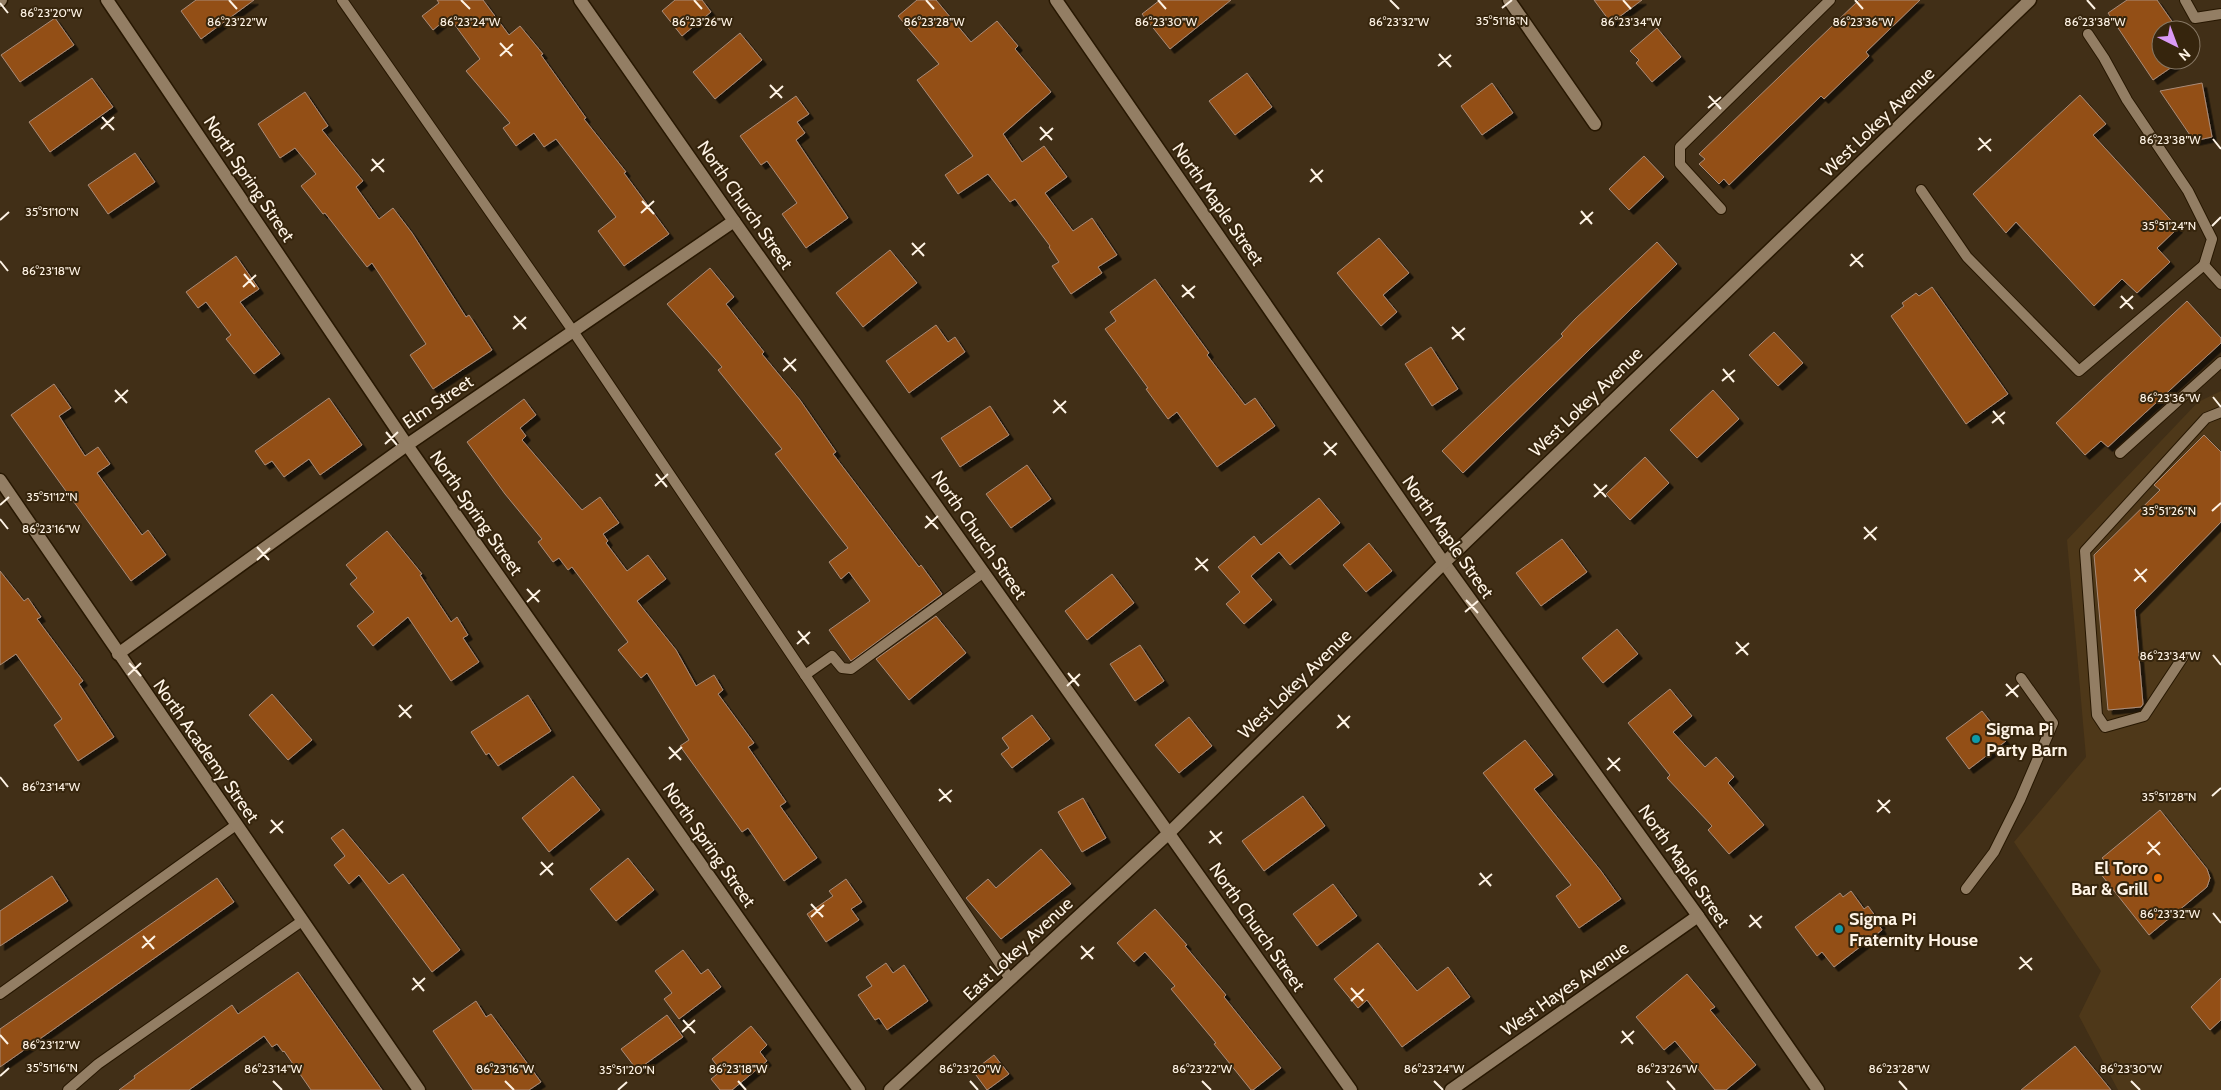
<svg xmlns="http://www.w3.org/2000/svg" width="2221" height="1090" font-family="Cabin,sans-serif">
<style>
.built{fill:#4e3819}
.building{fill:#934f16;stroke:#a98b78;filter:url(#shadow)}
.lines{fill:none;stroke-linecap:round;stroke-linejoin:round}
.lane-casing{stroke:#271701;stroke-width:12}
.street-casing{stroke:#271701;stroke-width:15}
.lane{stroke:#937e64;stroke-width:10}
.street{stroke:#937e64;stroke-width:12}
.ticks{fill:none;stroke:#fef3e5;stroke-width:2}
.culture-dot{fill:#0f9aa8;stroke:#36250d;stroke-width:2}
.food-dot{fill:#e8710a;stroke:#36250d;stroke-width:2}
.labels{text-anchor:middle;dominant-baseline:central;stroke-width:4;stroke-linejoin:round;paint-order:stroke}
.street-label{font-size:18px;fill:#fef3e5;stroke:#36250d}
.poi-label{font-size:18px;font-weight:bold;fill:#fef3e5;stroke:#36250d;text-anchor:start}
.ticks-label{font-size:12px;text-anchor:middle;fill:#fef3e5;stroke:#36250d;stroke-width:4;stroke-linejoin:round;paint-order:stroke}
</style>
<defs>
<filter id="shadow"><feDropShadow dx="4.5" dy="4.5" stdDeviation="0" flood-color="#0009"/></filter>
</defs>
<rect width="100%" height="100%" fill="#412f17"/>
<polygon class="built" points="2221,391 2221,1090 2118,1090 2079,1016 2101,971 2014,842 2086,757 2067,540 2198,402"/>
<g class="building">
<polygon points="196,0 254,0 201,39 181,11"/>
<polygon points="437,0 483,0 509,35 520,26 543,54 541,55 586,118 584,119 626,172 624,173 669,234 624,266 598,231 616,217 556,139 544,147 534,133 516,146 503,128 510,123 466,71 480,59 449,17 433,30 422,16 439,3"/>
<polygon points="675,0 702,0 711,12 682,36 662,11"/>
<polygon points="917,0 936,0 971,42 997,21 1018,46 1015,49 1051,92 1003,134 1022,162 1044,146 1067,177 1045,193 1073,231 1092,218 1117,255 1098,267 1102,273 1071,294 1052,266 1059,262 1049,247 1050,246 1015,199 1010,202 988,174 958,194 945,175 973,156 917,80 939,64 898,16"/>
<polygon points="1160,0 1231,0 1170,49 1142,14"/>
<polygon points="1594,0 1642,0 1611,23"/>
<polygon points="1859,0 1920,0 1866,52 1869,56 1824,99 1821,96 1729,185 1724,179 1719,184 1699,164 1705,159 1699,154"/>
<polygon points="2127,0 2157,0 2178,30 2161,30 2161,60 2182,60 2153,80 2108,13"/>
<polygon points="55,18 74,45 20,82 1,55"/>
<polygon points="1657,28 1681,57 1652,82 1636,63 1639,60 1630,51"/>
<polygon points="740,33 762,60 715,99 693,72"/>
<polygon points="1247,73 1272,107 1235,135 1209,101"/>
<polygon points="92,78 113,107 50,152 29,122"/>
<polygon points="1492,83 1513,113 1482,135 1461,106"/>
<polygon points="2202,83 2212,137 2194,141 2160,91"/>
<polygon points="305,92 328,126 322,130 363,181 356,187 379,219 393,208 412,233 466,317 469,315 492,350 433,389 410,355 426,344 372,263 367,267 325,213 323,214 301,186 316,174 295,148 280,158 258,124"/>
<polygon points="2080,95 2106,124 2093,135 2178,228 2157,248 2170,262 2137,293 2122,279 2094,306 2016,222 2006,233 1973,194"/>
<polygon points="796,96 809,114 797,122 805,133 796,140 848,218 806,248 782,214 797,203 767,161 761,165 740,136"/>
<polygon points="135,153 155,182 108,214 88,185"/>
<polygon points="1644,156 1664,177 1629,210 1609,189"/>
<polygon points="1379,238 1409,273 1383,295 1397,312 1381,326 1337,273"/>
<polygon points="1657,242 1677,264 1463,473 1442,451 1563,336 1561,334 1575,319"/>
<polygon points="890,250 917,283 863,327 836,293"/>
<polygon points="236,256 259,289 240,302 280,354 254,374 226,339 231,335 206,302 198,308 186,292"/>
<polygon points="710,268 734,297 726,304 764,352 762,354 800,400 836,452 833,454 919,567 921,565 942,594 851,661 829,630 870,601 849,572 841,579 829,562 848,548 775,454 782,449 718,370 722,367 667,304"/>
<polygon points="1155,279 1209,353 1207,355 1245,405 1255,398 1275,426 1217,467 1177,412 1168,419 1146,389 1148,388 1105,329 1116,321 1110,312"/>
<polygon points="1932,287 2008,394 1966,424 1891,316 1904,306 1902,303 1916,293 1919,296"/>
<polygon points="2187,301 2221,338 2221,343 2108,447 2101,441 2085,455 2056,423"/>
<polygon points="936,325 948,342 955,337 965,352 909,393 886,361"/>
<polygon points="1774,332 1803,363 1778,386 1749,355"/>
<polygon points="1431,347 1458,389 1432,406 1405,364"/>
<polygon points="54,384 71,408 59,416 85,456 98,447 110,464 97,473 142,535 148,530 166,555 131,581 11,415"/>
<polygon points="1713,390 1739,419 1697,458 1670,430"/>
<polygon points="329,398 362,445 320,475 309,459 284,477 272,461 265,465 255,451"/>
<polygon points="524,399 536,415 520,428 526,436 522,440 582,510 600,497 619,523 603,534 608,541 606,543 627,571 648,555 666,579 637,601 676,650 696,686 714,675 723,690 718,694 754,743 748,747 786,802 780,806 817,858 784,881 748,828 742,832 680,746 689,740 647,673 641,678 618,650 628,642 572,567 568,570 559,558 553,562 538,542 542,539 505,494 467,442"/>
<polygon points="990,406 1009,435 960,467 941,438"/>
<polygon points="2204,435 2221,452 2221,522 2135,610 2143,704 2141,707 2108,710 2094,555 2160,490 2154,485"/>
<polygon points="1645,457 1669,483 1630,520 1606,494"/>
<polygon points="1027,465 1051,499 1011,528 986,494"/>
<polygon points="1319,498 1340,523 1290,565 1279,552 1251,576 1272,600 1244,624 1226,604 1240,592 1218,567 1254,536 1261,545"/>
<polygon points="387,531 422,574 420,575 451,622 457,617 468,635 463,638 479,662 451,681 408,617 373,646 357,626 374,612 350,584 357,578 346,565"/>
<polygon points="1562,539 1587,572 1541,606 1516,573"/>
<polygon points="1369,543 1392,571 1366,592 1343,565"/>
<polygon points="0,571 24,601 28,598 41,617 37,619 83,681 79,684 114,737 78,761 54,725 62,719 16,654 0,665"/>
<polygon points="1112,574 1134,603 1087,640 1065,611"/>
<polygon points="936,616 966,653 909,700 876,659"/>
<polygon points="1617,629 1638,654 1603,683 1582,658"/>
<polygon points="1140,645 1164,681 1135,701 1110,664"/>
<polygon points="1670,689 1692,716 1673,732 1705,767 1716,757 1734,777 1728,783 1764,825 1729,854 1708,830 1712,826 1667,778 1670,775 1628,723"/>
<polygon points="272,694 312,740 288,760 249,715"/>
<polygon points="528,695 551,731 498,766 489,753 486,755 471,732"/>
<polygon points="1982,711 2006,741 1969,769 1946,738"/>
<polygon points="1032,715 1050,739 1012,768 1001,754 1009,748 1002,738"/>
<polygon points="1189,717 1212,746 1179,773 1155,745"/>
<polygon points="1525,740 1553,775 1534,789 1601,871 1621,899 1579,928 1556,896 1571,885 1483,773"/>
<polygon points="573,776 600,810 549,852 522,818"/>
<polygon points="1303,796 1325,826 1264,871 1242,841"/>
<polygon points="1083,798 1106,838 1082,852 1058,812"/>
<polygon points="2160,810 2207,869 2210,878 2207,887 2149,935 2100,873 2110,865 2102,858"/>
<polygon points="343,829 389,884 403,874 460,950 432,972 359,875 349,884 334,865 345,856 331,838"/>
<polygon points="1041,849 1071,884 1001,939 966,898 988,879 996,888"/>
<polygon points="628,858 654,890 616,921 590,889"/>
<polygon points="52,876 68,901 0,946 0,911"/>
<polygon points="217,878 234,902 0,1067 0,1029"/>
<polygon points="846,879 862,902 851,909 859,920 826,942 807,914 833,896 829,891"/>
<polygon points="1333,884 1357,916 1317,946 1293,914"/>
<polygon points="1851,891 1864,909 1868,906 1881,924 1879,925 1882,930 1834,967 1822,952 1817,956 1795,927 1840,893 1843,897"/>
<polygon points="1155,909 1187,945 1185,946 1226,995 1224,997 1281,1068 1253,1090 1251,1090 1214,1044 1216,1043 1171,989 1175,986 1145,952 1134,962 1117,943"/>
<polygon points="1378,943 1417,991 1448,967 1470,997 1402,1047 1367,1000 1358,1008 1334,979"/>
<polygon points="683,950 701,974 708,969 721,987 679,1019 664,999 672,993 655,971"/>
<polygon points="886,963 893,973 904,965 928,1001 887,1030 879,1018 875,1020 858,995 872,986 866,977"/>
<polygon points="298,972 382,1090 311,1090 284,1051 283,1052 277,1044 272,1047 264,1036 189,1090 119,1090 135,1078 134,1076 232,1005 238,1014"/>
<polygon points="1687,974 1715,1007 1710,1010 1756,1065 1726,1090 1715,1090 1675,1041 1664,1050 1636,1017"/>
<polygon points="2221,978 2221,1020 2210,1030 2191,1007"/>
<polygon points="476,1001 486,1017 491,1014 541,1082 529,1090 473,1090 433,1031"/>
<polygon points="667,1015 683,1037 637,1070 621,1049"/>
<polygon points="751,1026 767,1045 760,1052 767,1061 732,1090 720,1090 711,1079 721,1071 712,1059"/>
<polygon points="2075,1046 2111,1090 2021,1090"/>
<polygon points="994,1055 1009,1074 987,1090 973,1071"/>
</g>
<g class="lines">
<g class="lane-casing">
<g id="lane">
<polyline points="342,0 573,331 1010,979"/>
<polyline points="2185,0 2195,18 2221,14"/>
<polyline points="2088,34 2104,58 2127,100 2188,191 2212,239 2204,265"/>
<polyline points="1921,190 1967,257 2079,371 2204,265 2221,284"/>
<polyline points="1721,209 1680,164 1680,147 1830,0"/>
<polyline points="2120,453 2221,362"/>
<polyline points="2183,657 2144,716 2105,727 2097,715 2085,551 2206,418 2221,412"/>
<polyline points="805,675 832,656 842,668 851,669 984,572"/>
<polyline points="1966,889 1994,852 2020,800 2053,723 2021,678"/>
<polyline points="0,994 236,825"/>
<polyline points="68,1090 98,1064 302,921"/>
</g>
</g>
<g class="street-casing">
<g id="street">
<polyline points="107,0 407,445 859,1090"/>
<polyline points="580,0 734,221 1351,1090"/>
<polyline points="1056,0 1444,563 1698,916 1818,1090"/>
<polyline points="1509,0 1595,124"/>
<polyline points="0,1 1,0"/>
<polyline points="0,480 419,1090"/>
<polyline points="118,654 407,445 734,221"/>
<polyline points="890,1090 1169,833 1444,563 2030,0"/>
<polyline points="1451,1090 1698,916"/>
</g>
</g>
<use href="#lane" class="lane"/>
<use href="#street" class="street"/>
</g>
<path class="ticks" d="M229 0 237 9M461 0 470 9M694 0 702 9M926 0 934 9M1158 0 1166 9M1390 0 1399 9M1623 0 1631 9M1855 0 1863 9M2087 0 2095 9M0 3 8 13M1502 8 1512 0M500 43 512 56M1439 54 1451 67M500 56 513 44M1438 66 1451 55M770 85 782 98M1709 96 1721 109M770 98 783 86M1708 108 1721 97M102 117 114 130M1040 127 1052 140M101 129 114 117M1979 138 1991 151M2213 139 2221 149M1040 140 1053 128M1978 150 1991 139M372 159 384 172M1311 169 1322 182M371 171 384 159M1310 182 1323 170M642 201 654 214M1581 211 1592 224M641 213 654 201M0 220 9 212M1580 224 1593 212M2212 226 2221 217M912 243 924 256M1851 254 1863 267M912 255 925 243M0 261 8 271M1850 266 1863 254M244 274 255 287M1182 285 1194 298M243 287 256 275M2121 296 2133 309M1182 297 1195 286M2120 308 2133 296M514 316 526 329M1452 327 1464 340M513 329 526 317M1452 339 1465 328M784 358 796 371M1723 369 1734 382M783 371 796 359M1722 381 1735 370M115 390 127 403M2213 397 2221 407M1054 400 1066 413M115 402 128 390M1993 411 2004 424M1053 413 1066 401M1992 423 2005 412M386 432 397 445M1324 442 1336 455M385 444 398 432M1324 455 1337 443M656 474 667 487M1594 484 1606 497M655 486 668 474M1594 497 1607 485M0 505 9 497M2212 511 2221 503M926 516 938 529M0 519 8 529M1864 527 1876 540M925 528 938 516M1864 539 1877 527M257 547 269 560M1196 558 1208 571M257 560 270 548M2135 569 2146 582M1195 570 1208 559M2134 581 2147 569M527 589 539 602M1466 600 1478 613M527 602 540 590M1465 612 1478 601M798 631 809 644M1736 642 1748 655M797 644 810 632M1736 654 1749 643M2213 655 2221 665M129 663 141 676M1068 673 1079 686M128 675 141 663M2006 684 2018 697M1067 686 1080 674M2006 696 2019 685M399 705 411 718M1338 715 1349 728M399 717 412 705M1337 728 1350 716M669 747 681 760M1608 758 1620 771M669 759 682 747M1607 770 1620 758M0 777 8 787M939 789 951 802M2212 796 2221 788M1878 800 1890 813M939 801 952 790M1877 812 1890 800M271 820 283 833M1210 831 1221 844M270 833 283 821M2148 842 2160 855M1209 843 1222 832M2147 854 2160 842M541 862 553 875M1480 873 1491 886M540 875 553 863M1479 885 1492 874M811 904 823 917M2213 913 2221 923M1750 915 1761 928M811 917 824 905M1749 927 1762 916M143 936 154 949M1081 946 1093 959M142 948 155 936M2020 957 2032 970M1081 959 1094 947M2019 969 2032 958M413 978 424 991M1351 988 1363 1001M412 990 425 978M1351 1001 1364 989M683 1020 695 1033M1622 1031 1633 1044M682 1032 695 1020M0 1035 8 1044M1621 1043 1634 1031M0 1076 9 1068M273 1081 282 1090M505 1081 514 1090M738 1081 746 1090M970 1081 978 1090M1202 1081 1211 1090M1434 1081 1443 1090M1667 1081 1675 1090M1899 1081 1907 1090M2131 1081 2140 1090M618 1090 627 1082"/>
<g class="culture-dot">
<circle cx="1976" cy="739" r="5"/>
<circle cx="1839" cy="929" r="5"/>
</g>
<circle class="food-dot" cx="2158" cy="878" r="5"/>
<g class="labels">
<g class="street-label">
<text transform="translate(1878 122) rotate(-44)">West Lokey Avenue</text>
<text transform="translate(249 179) rotate(56)">North Spring Street</text>
<text transform="translate(1218 204) rotate(55)">North Maple Street</text>
<text transform="translate(745 205) rotate(55)">North Church Street</text>
<text transform="translate(438 402) rotate(-34)">Elm Street</text>
<text transform="translate(1586 402) rotate(-44)">West Lokey Avenue</text>
<text transform="translate(476 513) rotate(55)">North Spring Street</text>
<text transform="translate(979 535) rotate(55)">North Church Street</text>
<text transform="translate(1448 537) rotate(55)">North Maple Street</text>
<text transform="translate(1295 684) rotate(-44)">West Lokey Avenue</text>
<text transform="translate(206 751) rotate(55)">North Academy Street</text>
<text transform="translate(709 845) rotate(55)">North Spring Street</text>
<text transform="translate(1684 866) rotate(55)">North Maple Street</text>
<text transform="translate(1257 927) rotate(55)">North Church Street</text>
<text transform="translate(1018 949) rotate(-43)">East Lokey Avenue</text>
<text transform="translate(1565 989) rotate(-35)">West Hayes Avenue</text>
</g>
<g class="poi-label">
<text x="1986" y="729">Sigma Pi<tspan x="1986" dy="21">Party Barn</tspan></text>
<text x="2148" y="868" text-anchor="end">El Toro<tspan x="2148" dy="21">Bar &amp; Grill</tspan></text>
<text x="1849" y="919">Sigma Pi<tspan x="1849" dy="21">Fraternity House</tspan></text>
</g>
</g>
<g class="ticks-label">
<text x="51" y="17">86°23'20"W</text>
<text x="1502" y="25">35°51'18"N</text>
<text x="237" y="26">86°23'22"W</text>
<text x="470" y="26">86°23'24"W</text>
<text x="702" y="26">86°23'26"W</text>
<text x="934" y="26">86°23'28"W</text>
<text x="1166" y="26">86°23'30"W</text>
<text x="1399" y="26">86°23'32"W</text>
<text x="1631" y="26">86°23'34"W</text>
<text x="1863" y="26">86°23'36"W</text>
<text x="2095" y="26">86°23'38"W</text>
<text x="2170" y="144">86°23'38"W</text>
<text x="52" y="216">35°51'10"N</text>
<text x="2169" y="230">35°51'24"N</text>
<text x="51" y="275">86°23'18"W</text>
<text x="2170" y="402">86°23'36"W</text>
<text x="52" y="501">35°51'12"N</text>
<text x="2169" y="515">35°51'26"N</text>
<text x="51" y="533">86°23'16"W</text>
<text x="2170" y="660">86°23'34"W</text>
<text x="51" y="791">86°23'14"W</text>
<text x="2169" y="801">35°51'28"N</text>
<text x="2170" y="918">86°23'32"W</text>
<text x="51" y="1049">86°23'12"W</text>
<text x="52" y="1072">35°51'16"N</text>
<text x="273" y="1073">86°23'14"W</text>
<text x="505" y="1073">86°23'16"W</text>
<text x="738" y="1073">86°23'18"W</text>
<text x="970" y="1073">86°23'20"W</text>
<text x="1202" y="1073">86°23'22"W</text>
<text x="1434" y="1073">86°23'24"W</text>
<text x="1667" y="1073">86°23'26"W</text>
<text x="1899" y="1073">86°23'28"W</text>
<text x="2131" y="1073">86°23'30"W</text>
<text x="627" y="1074">35°51'20"N</text>
</g>
<g transform="translate(2176 45) rotate(138)"><circle r="24" fill="#36250d" stroke="#867763"/>
<path d="M0-4L9 19L0 12L-9 19Z" fill="#da9af6"/>
<text y="-8" font-size="14" font-weight="bold" text-anchor="middle" fill="#fef3e5">N</text>
</g>
</svg>
